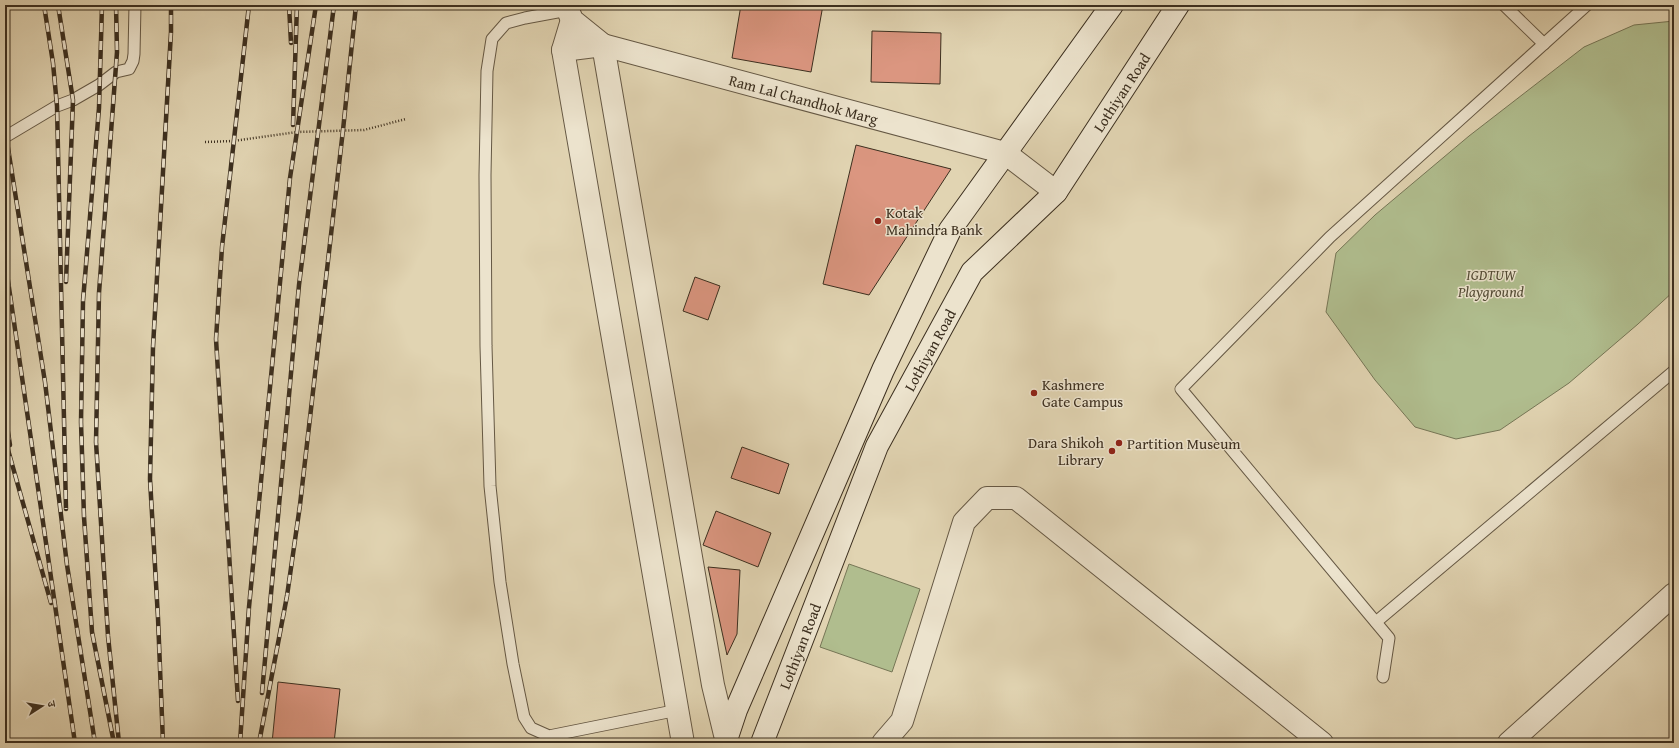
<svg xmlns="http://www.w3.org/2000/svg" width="1679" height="748" font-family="'Gentium Book Plus','Noto Serif Devanagari',serif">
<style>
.green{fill:#b0bd8e;stroke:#767656}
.building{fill:#db9680;stroke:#3c2f1f}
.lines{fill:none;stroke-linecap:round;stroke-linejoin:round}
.service-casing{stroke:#655844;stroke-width:13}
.minor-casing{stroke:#655844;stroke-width:24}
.tertiary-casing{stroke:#655844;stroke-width:24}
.secondary-casing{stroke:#3c2f1f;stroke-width:24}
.path{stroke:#3c2f1f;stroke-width:2.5;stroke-dasharray:1 2;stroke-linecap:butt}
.service{stroke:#ece3cd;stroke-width:11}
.minor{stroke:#ece3cd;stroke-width:22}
.tertiary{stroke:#ece3cd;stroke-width:22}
.secondary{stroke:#ece3cd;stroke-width:22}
.rail-casing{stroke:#3c2f1f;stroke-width:4.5}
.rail{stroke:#ece3cd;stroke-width:3;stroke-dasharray:9;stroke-linecap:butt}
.poi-dot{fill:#8f2418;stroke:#ece3cd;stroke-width:1.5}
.labels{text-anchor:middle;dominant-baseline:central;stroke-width:3;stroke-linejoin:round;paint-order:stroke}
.street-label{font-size:15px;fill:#3c2f1f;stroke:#ece3cd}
.poi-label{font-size:15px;fill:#3c2f1f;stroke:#ece3cd;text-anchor:start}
.park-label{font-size:15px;font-style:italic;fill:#534b35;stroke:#ece3cd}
</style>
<rect width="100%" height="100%" fill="#e1d4b2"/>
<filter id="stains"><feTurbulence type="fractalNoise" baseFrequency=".005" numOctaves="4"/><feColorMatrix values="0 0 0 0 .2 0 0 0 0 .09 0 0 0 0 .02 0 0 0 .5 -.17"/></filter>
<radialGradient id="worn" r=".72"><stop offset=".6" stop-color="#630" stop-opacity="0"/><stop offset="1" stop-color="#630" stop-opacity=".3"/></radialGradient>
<g class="green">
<polygon points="1674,21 1674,291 1638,324 1569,383 1500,430 1456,439 1415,427 1375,380 1326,312 1336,253 1375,215 1469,136 1584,47 1634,25"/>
<polygon points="849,564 920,589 892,672 820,647"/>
</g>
<g class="building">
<polygon points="741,5 823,5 811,72 732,58"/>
<polygon points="872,31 941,33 940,84 871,82"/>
<polygon points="856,145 951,169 869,295 823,284"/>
<polygon points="695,277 720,286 708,320 683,311"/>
<polygon points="742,447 789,464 779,494 731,478"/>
<polygon points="716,511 771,533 758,567 703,545"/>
<polygon points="708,567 740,570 737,634 727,655"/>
<polygon points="278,682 340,689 334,743 272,743"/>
</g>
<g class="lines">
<g class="service-casing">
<g id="service">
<polyline points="1504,5 1544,44"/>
<polyline points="568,10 525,18 506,23 492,39 487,71 485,175 486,346 490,486 500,582 513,664 524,717 531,728 549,736 678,710"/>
<polyline points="5,137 57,106 73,100 99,85 116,72 129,69 133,61 134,54 135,5"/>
<polyline points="1376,622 1674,371"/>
<polyline points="1383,677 1389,638 1181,389 1330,237 1587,5"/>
</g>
</g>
<g class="minor-casing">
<g id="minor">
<polyline points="883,743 902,721 964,522 987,498 1016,498 1322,743"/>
<polyline points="1509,743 1674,594"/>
</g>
</g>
<g class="tertiary-casing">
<g id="tertiary">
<polyline points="566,5 572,20 603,45 713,685 727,743"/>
<polyline points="572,20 563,50 683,743"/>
<path id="s1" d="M563 50 603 45 1005 153 1056 192"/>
</g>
</g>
<g class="secondary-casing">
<g id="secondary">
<polyline points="725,743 736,710 883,370 950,230 1112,5"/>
<path id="s2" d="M762 743 877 446 972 272 1056 192 1178 5"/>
</g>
</g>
<polyline class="path" points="205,142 233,141 297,132 364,130 406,119"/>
<use href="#service" class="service"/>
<use href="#minor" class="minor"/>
<use href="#tertiary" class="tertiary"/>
<use href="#secondary" class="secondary"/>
<g class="rail-casing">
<g id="rail">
<polyline points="44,5 53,63 57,106 66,509"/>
<polyline points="58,5 73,100 66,282"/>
<polyline points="102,5 99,108 83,301 81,422 84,517 92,632 114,743"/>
<polyline points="116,5 117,52 99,293 96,442 108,636 119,743"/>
<polyline points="289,5 291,43"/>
<polyline points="293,125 297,5"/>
<polyline points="5,129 45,382 67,565 95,743"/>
<polyline points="5,260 75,743"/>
<polyline points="5,413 10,445"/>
<polyline points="5,439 51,603"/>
<polyline points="262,693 299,285 334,5"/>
<polyline points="238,701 216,339 222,247 249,5"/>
<polyline points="163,743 158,618 150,479 153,347 171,32 171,5"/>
<polyline points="240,743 249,607 290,178 316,5"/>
<polyline points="259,743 287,596 300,505 343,130 356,5"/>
</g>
</g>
<use href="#rail" class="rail"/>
</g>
<g class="poi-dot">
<circle cx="878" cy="221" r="4"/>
<circle cx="1034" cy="393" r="4"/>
<circle cx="1119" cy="443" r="4"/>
<circle cx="1112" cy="451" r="4"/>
</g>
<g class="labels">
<g class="street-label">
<text stroke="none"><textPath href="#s2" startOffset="752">Lothiyan Road</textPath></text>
<text stroke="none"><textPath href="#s1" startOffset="248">Ram Lal Chandhok Marg</textPath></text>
<text stroke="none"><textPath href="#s2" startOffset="428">Lothiyan Road</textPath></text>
<text stroke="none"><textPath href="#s2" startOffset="104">Lothiyan Road</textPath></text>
</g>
<g class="poi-label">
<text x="886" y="212">Kotak<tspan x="886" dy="17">Mahindra Bank</tspan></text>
<text x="1042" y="384">Kashmere<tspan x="1042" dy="17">Gate Campus</tspan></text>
<text x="1104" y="442" text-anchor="end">Dara Shikoh<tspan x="1104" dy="17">Library</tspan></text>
<text x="1127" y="443">Partition Museum</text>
</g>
<g class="park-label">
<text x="1491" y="274">IGDTUW<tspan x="1491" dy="17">Playground</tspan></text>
</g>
</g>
<rect width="1679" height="748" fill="none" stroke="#e1d4b2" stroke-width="20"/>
<rect x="6" y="6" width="1667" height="736" fill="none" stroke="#3c2f1f" stroke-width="2"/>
<rect x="10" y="10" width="1659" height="728" fill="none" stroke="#3c2f1f"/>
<g transform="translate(42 706) rotate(78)" stroke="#ece3cd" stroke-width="3" paint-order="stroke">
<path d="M0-3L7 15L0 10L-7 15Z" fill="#3c2f1f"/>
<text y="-6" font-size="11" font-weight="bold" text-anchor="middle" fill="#3c2f1f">उ</text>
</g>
<rect width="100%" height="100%" filter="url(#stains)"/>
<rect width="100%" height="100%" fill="url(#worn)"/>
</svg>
